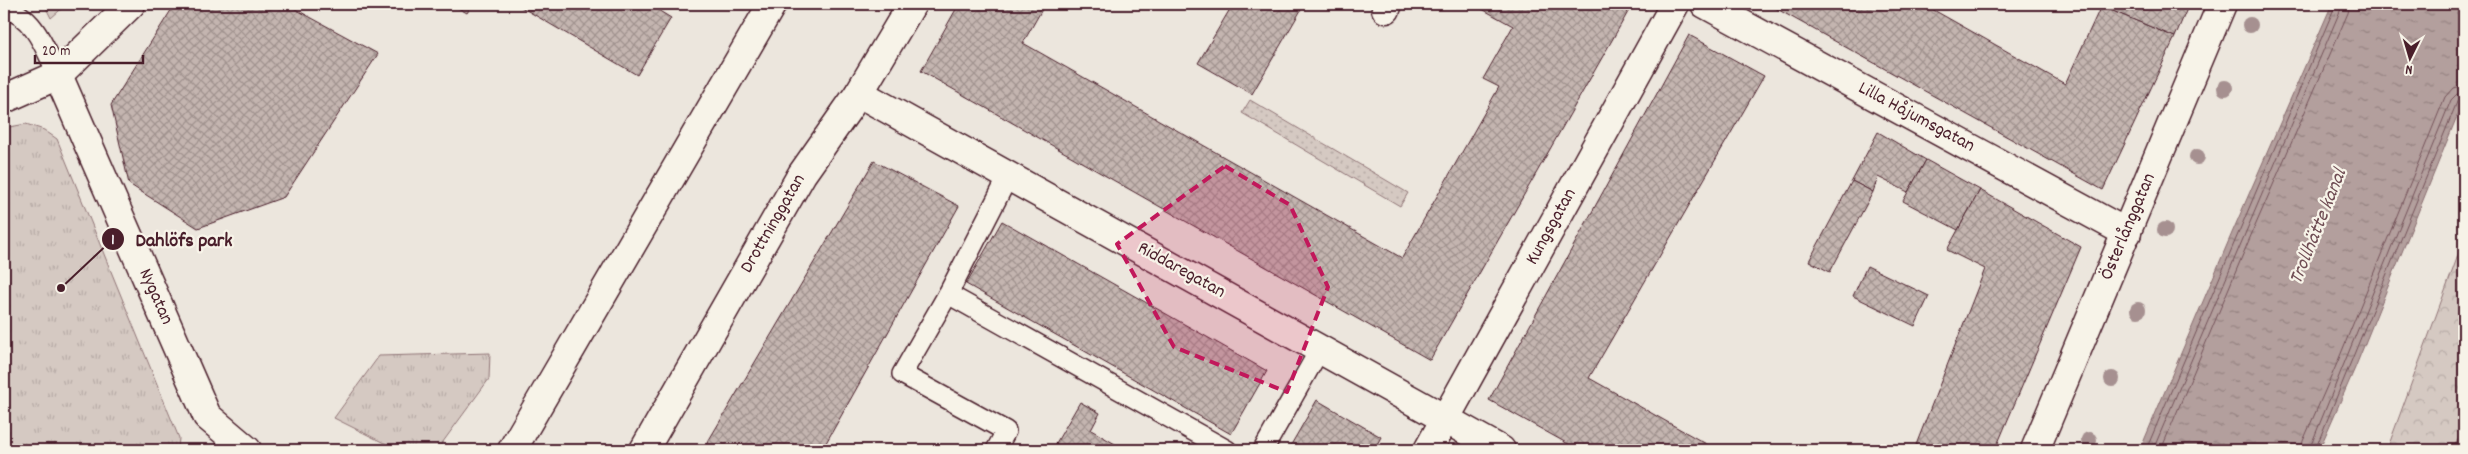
<svg xmlns="http://www.w3.org/2000/svg" width="2468" height="454" font-family="Dekko,sans-serif">
<style>
.grass{fill:url(#grass-dots);stroke:#907476}
.forest{fill:url(#forest-crowns);stroke:#907476}
.park{fill:url(#park-tufts);stroke:#907476}
.water{fill:url(#water-ripples);stroke:#896c6f}
.lines{fill:none;stroke-linecap:round;stroke-linejoin:round}
.shore{stroke:#745259;stroke-width:1}
.building{fill:url(#building-cross-hatch);stroke:#4a1f2b}
.lane-casing{stroke:#4a1f2b;stroke-width:22}
.street-casing{stroke:#4a1f2b;stroke-width:31}
.secondary-casing{stroke:#4a1f2b;stroke-width:31}
.lane{stroke:#f7f3e8;stroke-width:19}
.street{stroke:#f7f3e8;stroke-width:28}
.secondary{stroke:#f7f3e8;stroke-width:28}
.tree{fill:#a69090}
.marked{fill:#c2185b;fill-opacity:0.2;stroke:#c2185b;stroke-width:4;stroke-dasharray:10 6;stroke-linejoin:round}
.labels{text-anchor:middle;dominant-baseline:central;stroke-width:4.5;stroke-linejoin:round;paint-order:stroke}
.street-label{font-size:19px;fill:#4a1f2b;stroke:#f7f3e8}
.water-label{font-size:20px;font-style:italic;fill:#6f4c53;stroke:#f7f3e8}
.leader{fill:none;stroke:#4a1f2b;stroke-width:2}
.callout-dot{fill:#4a1f2b;stroke:#f7f3e8;stroke-width:2}
.mark-label{font-size:15px;text-anchor:middle;font-weight:bold;fill:#fff}
.callout-label{font-size:20px;text-anchor:middle;font-weight:bold;fill:#4a1f2b;stroke:#f7f3e8;stroke-width:4.5;stroke-linejoin:round;paint-order:stroke}
</style>
<defs>
<pattern id="grass-dots" width="8" height="8" patternUnits="userSpaceOnUse" patternTransform="scale(1.25)"><rect width="8" height="8" fill="#d5c9c2"/><path d="M2 2h.1M6 6h.1" fill="none" stroke="#b8aca7" stroke-width="1.8" stroke-linecap="round"/></pattern>
<pattern id="forest-crowns" width="20" height="18" patternUnits="userSpaceOnUse" patternTransform="scale(1.25)"><rect width="20" height="18" fill="#d5c9c2"/><path d="M2 6a3 3 0 1 1 6 0M12 15a3 3 0 1 1 6 0" fill="none" stroke="#b8aca7"/></pattern>
<pattern id="park-tufts" width="24" height="20" patternUnits="userSpaceOnUse" patternTransform="scale(1.25)"><rect width="24" height="20" fill="#d5c9c2"/><path d="M3 7l-1-3M5 7V3M7 7l1-3M15 17l-1-3M17 17v-4M19 17l1-3" fill="none" stroke="#b8aca7"/></pattern>
<pattern id="water-ripples" width="26" height="14" patternUnits="userSpaceOnUse" patternTransform="scale(1.25)"><rect width="26" height="14" fill="#b39f9d"/><path d="M2 4q2-2 4 0t4 0M15 11q2-2 4 0t4 0" fill="none" stroke="#948180"/></pattern>
<pattern id="building-cross-hatch" width="8" height="8" patternUnits="userSpaceOnUse" patternTransform="scale(1.25)"><rect width="8" height="8" fill="#c4b5b0"/><path d="M0 0l8 8M0 8l8-8" fill="none" stroke="#a1938f"/></pattern>
</defs>
<rect width="100%" height="100%" fill="#ece6dd"/>
<filter id="ink" filterUnits="userSpaceOnUse"><feTurbulence type="fractalNoise" baseFrequency=".02" numOctaves="2"/><feDisplacementMap in="SourceGraphic" scale="10" xChannelSelector="R" yChannelSelector="G"/><feConvolveMatrix kernelMatrix="1 2 1 2 8 2 1 2 1" color-interpolation-filters="sRGB"/></filter>
<g filter="url(#ink)">
<polygon class="grass" points="1250,100 1408,193 1400,206 1242,113"/>
<g class="forest">
<polygon points="44,4 67,4 51,18"/>
<polygon points="2464,239 2464,426 2453,450 2387,450"/>
</g>
<g class="park">
<polygon points="26,124 44,130 57,139 179,438 178,450 4,450 4,128"/>
<polygon points="490,353 489,379 437,450 398,450 334,418 379,356"/>
</g>
<g class="water">
<polygon points="2332,4 2464,4 2464,99 2355,368 2319,450 2140,450 2232,233"/>
<polygon points="2464,426 2464,450 2453,450"/>
</g>
<g class="lines">
<g class="shore">
<polyline points="2146,450 2336,4"/>
<polyline points="2153,450 2343,4"/>
<polyline points="2161,450 2249,240 2348,13 2350,4"/>
<polyline points="2301,450 2303,441 2338,361 2445,97 2453,88 2464,85"/>
<polyline points="2309,450 2451,100 2457,94 2464,92"/>
<polyline points="2315,450 2457,102 2464,99"/>
</g>
</g>
<g class="building">
<polygon points="175,4 286,4 378,54 284,197 198,228 129,184 111,105"/>
<polygon points="451,4 473,4 467,13"/>
<polygon points="516,4 648,4 671,18 637,75"/>
<polygon points="959,4 1045,4 1023,43 1402,258 1499,87 1483,79 1513,26 1473,4 1632,5 1430,360 921,71"/>
<polygon points="1233,4 1290,4 1301,10 1252,94 1198,63"/>
<polygon points="1768,4 1923,4 2065,84 2101,6 2175,37 2103,190"/>
<polygon points="2102,4 2189,4 2175,37 2101,6"/>
<polygon points="1689,35 1764,76 1589,378 1717,450 1579,450 1489,400"/>
<polygon points="1878,132 1926,160 1908,192 1878,177 1873,192 1852,181"/>
<polygon points="1926,160 1980,190 1958,230 1903,201"/>
<polygon points="874,161 959,206 822,450 703,450"/>
<polygon points="1852,181 1873,192 1830,272 1809,261"/>
<polygon points="1980,190 2081,247 1995,450 1914,450 1985,269 1947,250"/>
<polygon points="1002,221 1267,371 1231,434 966,284"/>
<polygon points="1867,266 1929,296 1915,326 1853,296"/>
<polygon points="1317,400 1381,437 1374,450 1288,450"/>
<polygon points="1080,402 1100,413 1091,430 1115,444 1112,450 1052,450"/>
</g>
<g class="lines">
<g class="lane-casing">
<g id="lane">
<path d="M4 8C35 16 45 49 58 75"/>
<polyline points="1009,175 948,294 1227,450"/>
<polyline points="948,294 902,374 1006,431 996,450"/>
<polyline points="1263,450 1320,349"/>
</g>
</g>
<g class="street-casing">
<g id="street">
<polyline points="1705,4 2127,233"/>
<polyline points="1386,9 1388,4"/>
<polyline points="58,75 207,416 247,450"/>
<polyline points="859,93 1501,450"/>
<polyline points="4,99 58,75 131,4"/>
<polyline points="512,450 772,4"/>
<polyline points="1428,450 1675,4"/>
<polyline points="2035,450 2222,4"/>
</g>
</g>
<g class="secondary-casing">
<polyline id="secondary" points="644,450 802,174 859,93 912,4"/>
</g>
<use href="#lane" class="lane"/>
<use href="#street" class="street"/>
<use href="#secondary" class="secondary"/>
</g>
<g class="tree">
<circle cx="2250" cy="25" r="8"/>
<circle cx="2225" cy="88" r="8"/>
<circle cx="2197" cy="157" r="8"/>
<circle cx="2165" cy="230" r="8"/>
<circle cx="2138" cy="310" r="8"/>
<circle cx="2112" cy="379" r="8"/>
<circle cx="2089" cy="440" r="8"/>
</g>
</g>
<path class="marked" d="M1225 166 1290 205 1328 287 1287 392 1174 347 1117 244Z"/>
<g class="labels">
<g class="street-label">
<text transform="translate(1916 118) rotate(28)">Lilla Håjumsgatan</text>
<text transform="translate(774 224) rotate(-60)">Drottninggatan</text>
<text transform="translate(1552 227) rotate(-61)">Kungsgatan</text>
<text transform="translate(2129 227) rotate(-67)">Österlånggatan</text>
<text transform="translate(1181 271) rotate(29)">Riddaregatan</text>
<text transform="translate(155 297) rotate(66)">Nygatan</text>
</g>
<g class="water-label">
<text transform="translate(2319 227) rotate(-68)">Trollhätte kanal</text>
</g>
</g>
<path class="leader" d="M61 288L113 239"/>
<g class="callout-dot">
<circle cx="61" cy="288" r="5"/>
<circle cx="113" cy="239" r="12"/>
</g>
<g class="mark-label">
<text x="113" y="244">1</text>
</g>
<g class="callout-label">
<text x="184" y="246">Dahlöfs park</text>
</g>
<rect width="2468" height="454" fill="none" stroke="#f7f3e8" stroke-width="20"/>
<rect x="10" y="10" width="2448" height="434" fill="none" stroke="#4a1f2b" stroke-width="2" filter="url(#ink)"/>
<g transform="translate(2410 58) rotate(185)" stroke="#f7f3e8" stroke-width="4" paint-order="stroke">
<path d="M0-4L9 19L0 12L-9 19Z" fill="#4a1f2b"/>
<text y="-8" font-size="14" font-weight="bold" text-anchor="middle" fill="#4a1f2b">N</text>
</g>
<path d="M35 55v8h108v-8" fill="none" stroke="#4a1f2b" stroke-width="2.5"/>
<text x="42" y="55" font-size="15" fill="#4a1f2b" stroke="#f7f3e8" stroke-width="4" paint-order="stroke">20 m</text>
</svg>
